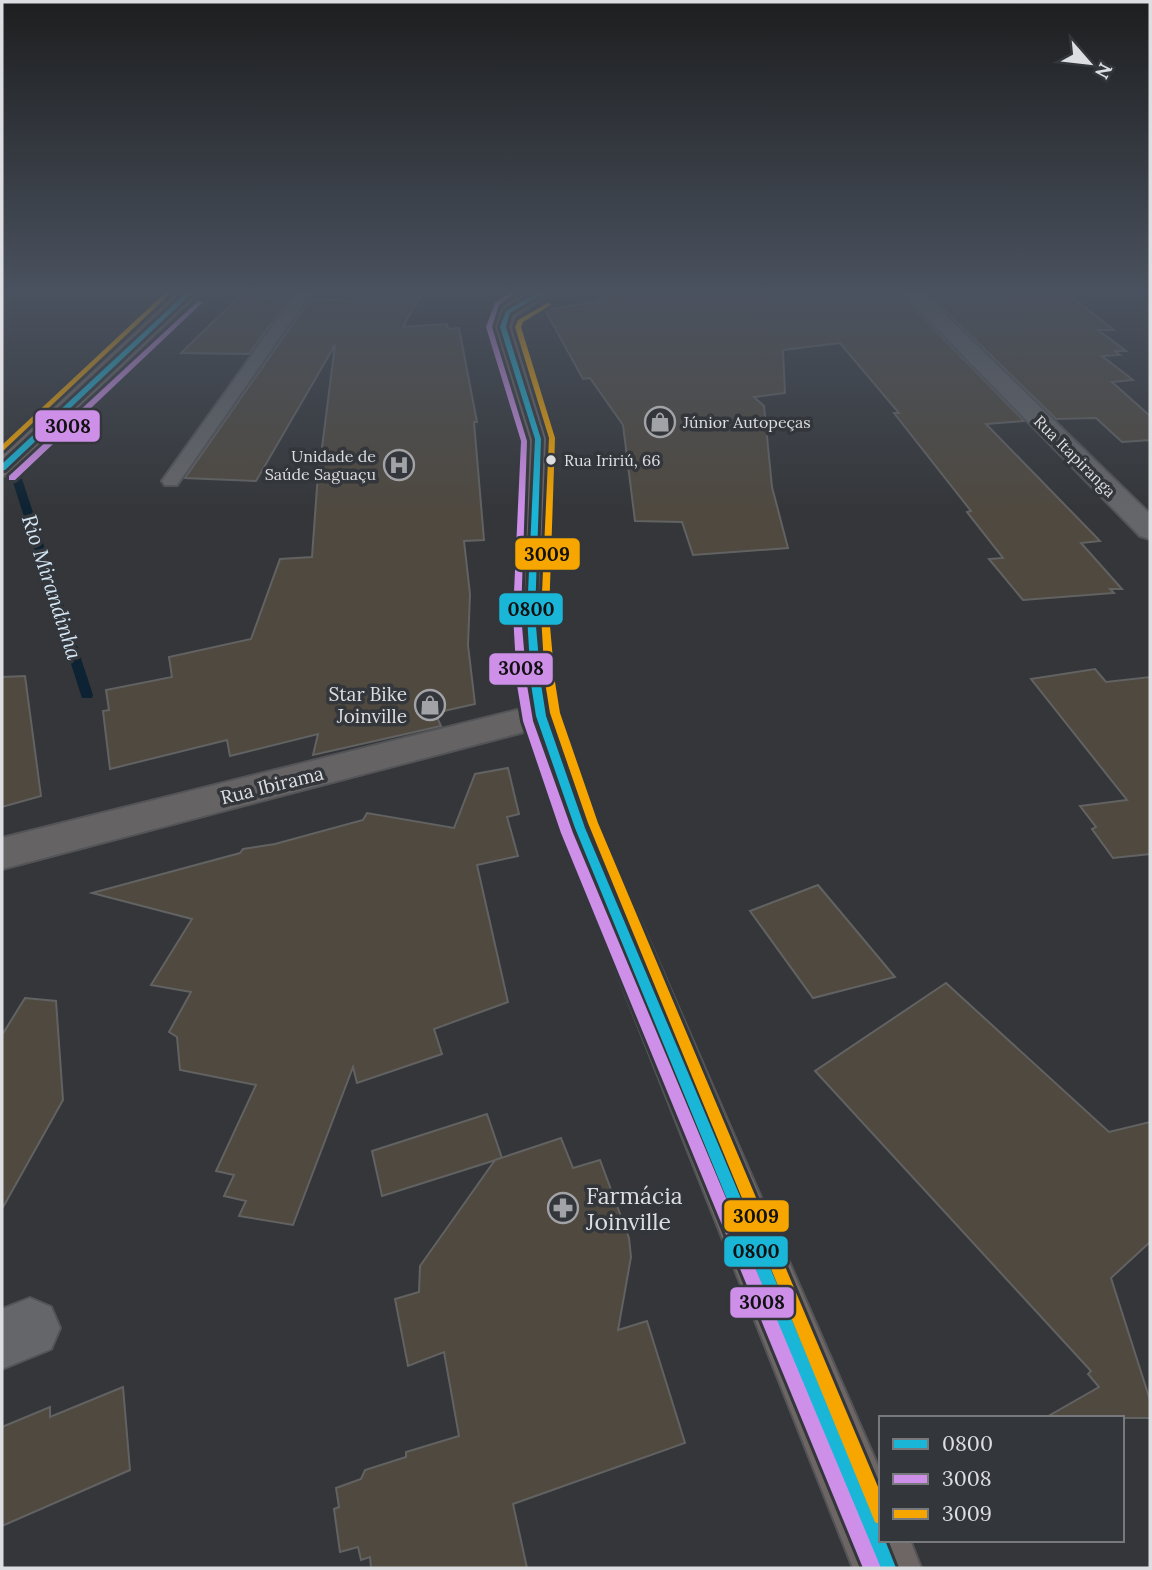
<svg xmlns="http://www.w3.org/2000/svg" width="1152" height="1570" font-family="Lora,serif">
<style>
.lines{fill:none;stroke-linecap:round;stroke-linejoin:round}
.stream{fill:#0d2232;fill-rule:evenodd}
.building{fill:#4f4940;stroke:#626262;stroke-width:2}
.lane-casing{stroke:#535457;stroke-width:4}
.street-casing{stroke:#535457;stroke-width:4}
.secondary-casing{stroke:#535457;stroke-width:4}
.primary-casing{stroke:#535457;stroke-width:4}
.lane{fill:#656669;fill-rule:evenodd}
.street{fill:#656669;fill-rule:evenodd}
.secondary{fill:#666364;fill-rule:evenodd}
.primary{fill:#6d6665;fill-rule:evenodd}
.bus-1-casing{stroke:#33363a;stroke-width:6}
.bus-2-casing{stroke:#33363a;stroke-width:6}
.bus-3-casing{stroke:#33363a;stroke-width:6}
.bus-1{fill:#1ab6d8;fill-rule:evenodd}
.bus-2{fill:#ce8fe9;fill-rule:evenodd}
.bus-3{fill:#f7a600;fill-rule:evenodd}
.bus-dot{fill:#dddee1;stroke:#33363a;stroke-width:2.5}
.labels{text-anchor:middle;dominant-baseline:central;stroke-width:7;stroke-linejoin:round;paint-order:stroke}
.far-poi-label{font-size:16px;fill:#dddee1;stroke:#33363a;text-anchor:start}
.far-street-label{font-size:16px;fill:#dddee1;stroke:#33363a}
.far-bus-label{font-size:16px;fill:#dddee1;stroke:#33363a;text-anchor:start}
.poi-label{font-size:19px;fill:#dddee1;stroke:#33363a;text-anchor:end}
.street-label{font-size:19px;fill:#dddee1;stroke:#33363a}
.water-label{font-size:21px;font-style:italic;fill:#d4e5f4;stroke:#33363a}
.near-poi-label{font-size:23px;fill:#dddee1;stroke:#33363a;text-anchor:start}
.line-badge{stroke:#33363a;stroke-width:2.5}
.pale-badge-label{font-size:19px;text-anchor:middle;font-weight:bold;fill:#111}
</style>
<rect width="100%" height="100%" fill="#343639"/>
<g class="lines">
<polygon class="stream" points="14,477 22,479 93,695 92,698 82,698 81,695 12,479"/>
</g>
<g class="building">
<polygon points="364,292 422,292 403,327 447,324 448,329 459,328 477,422 474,422 484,540 464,541 470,594 468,645 475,704 435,713 441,726 313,755 318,734 230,756 227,740 110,769 103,711 109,710 106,690 172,677 169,657 251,639 280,559 312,557 317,487 335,345 256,481 185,478 310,299 357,301"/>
<polygon points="630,292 898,292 1024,421 986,424 1100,541 1081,543 1122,589 1110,589 1114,593 1023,600 989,559 1003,558 967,512 971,511 894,413 899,413 840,343 783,350 785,393 754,397 764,406 772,487 788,548 693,555 682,522 635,521 623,425 590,378 583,379 545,310 601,301 599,298"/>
<polygon points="926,292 1065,292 1114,330 1098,330 1126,351 1115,351 1120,355 1102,356 1133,380 1112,382 1150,416 1150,440 1122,442 1096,418 1056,419"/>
<polygon points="240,296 290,298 249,354 181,353"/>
<polygon points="1095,669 1106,682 1150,677 1150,854 1113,858 1092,829 1096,827 1080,806 1127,800 1031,679"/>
<polygon points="25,676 41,796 2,807 2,677"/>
<polygon points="508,768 519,814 507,817 518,856 477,865 508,1002 434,1029 442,1054 357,1083 353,1067 293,1225 239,1216 246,1201 224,1196 234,1175 216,1171 256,1085 180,1070 177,1037 169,1032 191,992 151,985 192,919 92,893 240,853 243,849 275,844 363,820 367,813 454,828 475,774"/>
<polygon points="818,885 895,977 813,998 750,911"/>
<polygon points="946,983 1109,1132 1150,1122 1150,1242 1111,1278 1150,1400 1150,1418 1045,1418 1099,1387 1088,1374 1091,1371 815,1071"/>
<polygon points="25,998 56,1001 63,1100 2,1209 2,1035"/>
<polygon points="487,1114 502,1158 382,1196 372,1151"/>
<polygon points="561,1138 573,1168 600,1160 629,1238 631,1257 618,1330 647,1321 685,1443 513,1504 527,1568 371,1568 370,1557 361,1560 358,1547 340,1552 334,1509 339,1507 336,1488 361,1479 365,1470 406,1457 406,1452 459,1436 444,1352 408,1366 395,1299 419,1292 420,1266 495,1160"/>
<polygon points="123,1387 130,1470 2,1526 2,1427 50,1407 50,1417"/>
</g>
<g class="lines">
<g class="lane-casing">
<polygon id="lane" points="297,292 311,292 177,485 165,485 162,481"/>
</g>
<g class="street-casing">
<g id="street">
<polygon points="901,292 922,292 1150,514 1150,539 1140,536"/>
<polygon points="30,1298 51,1307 60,1328 51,1349 2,1369 2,1309"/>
</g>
</g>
<g class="secondary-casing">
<polygon id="secondary" points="541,704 554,708 559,716 554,724 2,869 2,838"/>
</g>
<g class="primary-casing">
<g id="primary">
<polygon points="179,292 200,292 11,474 2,476 2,454"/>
<polygon points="528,292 552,292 517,315 513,327 551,439 547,615 559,716 600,828 881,1473 881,1540 910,1540 921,1568 853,1568 560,828 523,716 519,684 515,615 525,439 493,327 501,308"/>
</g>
</g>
<use href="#lane" class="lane"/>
<use href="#street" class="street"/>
<use href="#secondary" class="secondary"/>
<use href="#primary" class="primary"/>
<g class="bus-1-casing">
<g id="bus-1">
<polygon points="187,292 193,292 5,470 2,470 2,464"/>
<polygon points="538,292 545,292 510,313 506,327 541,439 535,615 541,684 546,716 585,828 881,1531 881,1540 885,1540 896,1568 878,1568 575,828 536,716 531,684 527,615 535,439 500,327 506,311"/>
</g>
</g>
<g class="bus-2-casing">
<g id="bus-2">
<polygon points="510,292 517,292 499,305 492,327 527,441 521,614 527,685 533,721 573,833 881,1568 863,1568 561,833 523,721 517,685 513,614 521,441 486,327 495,303"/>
<polygon points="198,301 203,302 15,480 9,480 9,476"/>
</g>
</g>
<g class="bus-3-casing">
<g id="bus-3">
<polygon points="166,292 172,292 4,450 2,451 2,445"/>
<polygon points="549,302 551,305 523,322 521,327 555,438 549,615 555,682 560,713 598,823 881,1494 881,1525 875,1522 588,823 550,713 545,682 541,615 549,438 515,327 518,320"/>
</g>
</g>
<use href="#bus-1" class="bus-1"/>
<use href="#bus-2" class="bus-2"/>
<use href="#bus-3" class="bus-3"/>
</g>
<linearGradient id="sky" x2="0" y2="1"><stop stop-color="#1d1e1f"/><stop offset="0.57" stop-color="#4a525f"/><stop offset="1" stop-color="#4a525f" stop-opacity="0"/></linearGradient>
<rect width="1152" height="512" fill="url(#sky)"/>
<defs>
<g id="shop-ring" transform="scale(1.575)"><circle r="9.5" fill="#33363a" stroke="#a2a3a6" stroke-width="1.5"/><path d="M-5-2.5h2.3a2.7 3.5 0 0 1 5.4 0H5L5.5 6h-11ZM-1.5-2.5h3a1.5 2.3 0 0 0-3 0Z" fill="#a2a3a6"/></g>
<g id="hospital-ring" transform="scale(1.575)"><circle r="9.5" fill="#33363a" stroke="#a2a3a6" stroke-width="1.5"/><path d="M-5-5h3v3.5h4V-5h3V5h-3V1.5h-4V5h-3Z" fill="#a2a3a6"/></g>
<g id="pharmacy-ring" transform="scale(1.575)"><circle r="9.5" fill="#33363a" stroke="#a2a3a6" stroke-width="1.5"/><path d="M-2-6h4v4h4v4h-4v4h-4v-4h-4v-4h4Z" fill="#a2a3a6"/></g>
</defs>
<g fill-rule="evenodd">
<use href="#shop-ring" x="660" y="422"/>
<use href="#hospital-ring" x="399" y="465"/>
<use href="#shop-ring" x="430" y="705"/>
<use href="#pharmacy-ring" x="563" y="1208"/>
</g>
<circle class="bus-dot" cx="551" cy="460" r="6"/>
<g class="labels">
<g class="far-poi-label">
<text x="683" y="422">Júnior Autopeças</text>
<text x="376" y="456" text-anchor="end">Unidade de<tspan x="376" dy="18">Saúde Saguaçu</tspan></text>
</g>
<g class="far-street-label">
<text transform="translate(1075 456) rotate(45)">Rua Itapiranga</text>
</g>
<g class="far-bus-label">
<text x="564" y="460">Rua Iririú, 66</text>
</g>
<g class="poi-label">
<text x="407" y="694">Star Bike<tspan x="407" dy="22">Joinville</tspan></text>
</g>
<g class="street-label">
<text transform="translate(272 785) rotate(-14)">Rua Ibirama</text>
</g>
<g class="water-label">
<text transform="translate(52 587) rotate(72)">Rio Mirandinha</text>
</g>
<g class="near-poi-label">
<text x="586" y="1195">Farmácia<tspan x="586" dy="26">Joinville</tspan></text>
</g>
</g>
<g class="line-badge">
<rect x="34" y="409" width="67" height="34" rx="7" fill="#ce8fe9"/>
<rect x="514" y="537" width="67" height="34" rx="7" fill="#f7a600"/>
<rect x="498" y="592" width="66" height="34" rx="7" fill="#1ab6d8"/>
<rect x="488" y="652" width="66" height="34" rx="7" fill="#ce8fe9"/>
<rect x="723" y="1199" width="67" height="34" rx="7" fill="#f7a600"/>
<rect x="723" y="1235" width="66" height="33" rx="7" fill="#1ab6d8"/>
<rect x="729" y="1286" width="66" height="33" rx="7" fill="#ce8fe9"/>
</g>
<g class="pale-badge-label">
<text x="68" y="433">3008</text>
<text x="547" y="561">3009</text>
<text x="531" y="616">0800</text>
<text x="521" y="675">3008</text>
<text x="756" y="1223">3009</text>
<text x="756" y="1258">0800</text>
<text x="762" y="1309">3008</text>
</g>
<rect width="1152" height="1570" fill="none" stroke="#dddee1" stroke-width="7"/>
<rect x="879" y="1416" width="245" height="126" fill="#33363a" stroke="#77797d" stroke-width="2"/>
<rect x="893" y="1439" width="35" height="10" fill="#1ab6d8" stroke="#77797d" stroke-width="2"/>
<text x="942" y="1451" font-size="21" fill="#dddee1">0800</text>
<rect x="893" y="1474" width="35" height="10" fill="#ce8fe9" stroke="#77797d" stroke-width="2"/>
<text x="942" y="1486" font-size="21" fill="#dddee1">3008</text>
<rect x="893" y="1509" width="35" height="10" fill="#f7a600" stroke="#77797d" stroke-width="2"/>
<text x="942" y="1521" font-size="21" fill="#dddee1">3009</text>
<g transform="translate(1089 63) rotate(118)" stroke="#33363a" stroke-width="5" paint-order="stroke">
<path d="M0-5L12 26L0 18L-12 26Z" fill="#dddee1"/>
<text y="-10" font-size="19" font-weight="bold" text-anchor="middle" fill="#dddee1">N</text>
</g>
</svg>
